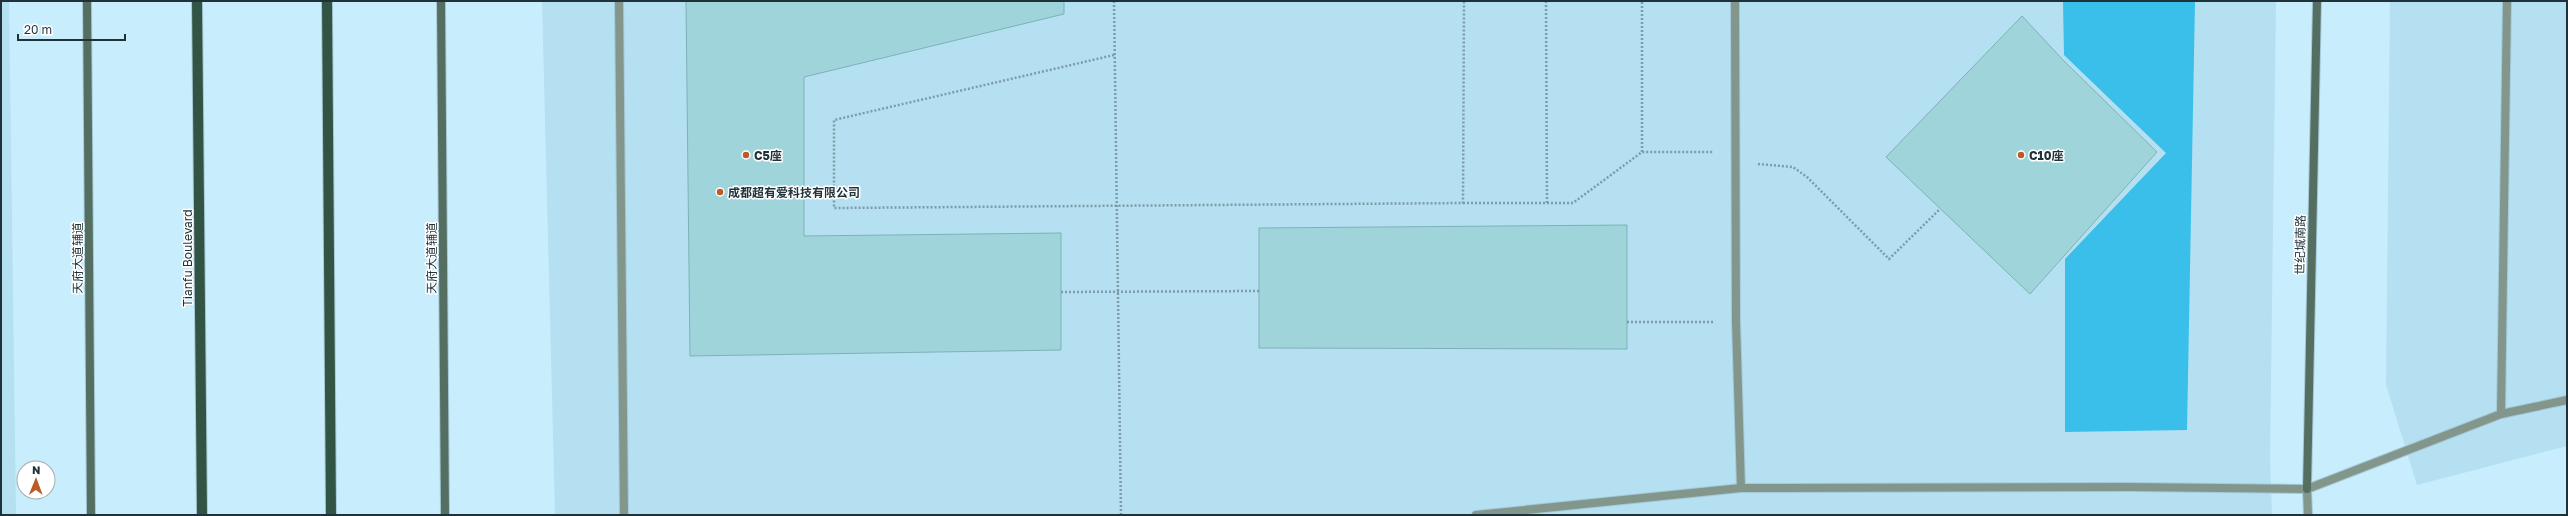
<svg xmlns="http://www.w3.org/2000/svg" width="2568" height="516" font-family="'Golos Text','Noto Sans SC',sans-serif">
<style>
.built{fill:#b4e0f1}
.water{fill:#39bfe9}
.building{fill:#9fd5da;stroke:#7db1b7}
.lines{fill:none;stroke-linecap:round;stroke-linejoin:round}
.lane-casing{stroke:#a6c8d6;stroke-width:10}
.street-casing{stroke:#a6c8d6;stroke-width:10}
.secondary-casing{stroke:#a6c8d6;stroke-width:10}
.primary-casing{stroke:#a6c8d6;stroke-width:12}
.path{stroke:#7e9ca8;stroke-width:2.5;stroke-dasharray:2 2;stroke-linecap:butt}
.lane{stroke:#83968c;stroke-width:8}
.street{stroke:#83968c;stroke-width:8}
.secondary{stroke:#546f62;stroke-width:8}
.primary{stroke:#325444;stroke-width:10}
.path-bridge{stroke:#7e9ca8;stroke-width:2.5;stroke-dasharray:2 2;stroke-linecap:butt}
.poi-dot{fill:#be5928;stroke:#fff;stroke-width:1.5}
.labels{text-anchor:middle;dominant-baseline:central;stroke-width:3;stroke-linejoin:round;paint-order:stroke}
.poi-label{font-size:12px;font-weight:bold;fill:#1f3239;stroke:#fff;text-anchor:start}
.street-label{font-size:12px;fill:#1f3239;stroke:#fff}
</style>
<rect width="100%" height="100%" fill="#c8eefd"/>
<g class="built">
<polygon points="1,1 9,1 16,515 1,515"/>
<polygon points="542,1 2276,1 2270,458 2272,515 555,515"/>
<polygon points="2390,1 2567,1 2567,446 2417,485 2386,385"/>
</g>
<polygon class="water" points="2063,1 2195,1 2187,430 2065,432 2065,259 2166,153 2064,55"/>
<g class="building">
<polygon points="686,1 1064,1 1064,14 804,77 804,236 1061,233 1061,350 690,356"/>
<polygon points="2022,16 2064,61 2157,152 2030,294 1886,157"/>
<polygon points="1627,225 1627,349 1259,348 1259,228"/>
</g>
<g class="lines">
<g class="lane-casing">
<g id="lane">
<polyline points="619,1 624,515"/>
<polyline points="1735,1 1736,322 1741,488"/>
<polyline points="2501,414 2507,1"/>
</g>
</g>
<g class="street-casing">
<g id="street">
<polyline points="2307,489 2308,515"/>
<polyline points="1476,515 1741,488 2129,487 2307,489 2501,414 2567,400"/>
</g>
</g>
<g class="secondary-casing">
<g id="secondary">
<polyline points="87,1 91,515"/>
<polyline points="441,1 445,515"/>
<polyline points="2307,489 2317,1"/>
</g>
</g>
<g class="primary-casing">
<g id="primary">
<polyline points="197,1 202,515"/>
<polyline points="327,1 331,515"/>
</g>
</g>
<g class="path">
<polyline points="1114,1 1121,515"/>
<polyline points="1546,1 1547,203"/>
<polyline points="1114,55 834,120 834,208 1463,203 1464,1"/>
<polyline points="1642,152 1642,1"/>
<polyline points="1758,164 1793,167 1807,177 1889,259 1940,209"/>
<polyline points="1463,203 1573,203 1642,152 1713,152"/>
<polyline points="1627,322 1713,322"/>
</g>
<use href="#lane" class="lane"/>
<use href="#street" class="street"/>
<use href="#secondary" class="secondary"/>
<use href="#primary" class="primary"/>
<polyline class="path-bridge" points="1061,292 1259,291"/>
</g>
<g class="poi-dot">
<circle cx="746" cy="155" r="4"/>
<circle cx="2021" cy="155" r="4"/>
<circle cx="720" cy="192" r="4"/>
</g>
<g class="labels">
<g class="poi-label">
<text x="754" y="155">C5座</text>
<text x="2029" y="155">C10座</text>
<text x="728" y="192">成都超有爱科技有限公司</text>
</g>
<g class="street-label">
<text transform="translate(2300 245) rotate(-89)">世纪城南路</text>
<text transform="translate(77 258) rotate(-90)">天府大道辅道</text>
<text transform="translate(187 258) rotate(-90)">Tianfu Boulevard</text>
<text transform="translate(431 258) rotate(-90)">天府大道辅道</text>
</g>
</g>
<rect width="2568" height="516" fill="none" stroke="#1f3239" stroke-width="4"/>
<g transform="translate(36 480) rotate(1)"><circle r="19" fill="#ffffff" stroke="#a5adb0"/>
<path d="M0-3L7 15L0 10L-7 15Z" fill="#be5928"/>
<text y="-6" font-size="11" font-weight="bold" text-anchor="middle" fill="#1f3239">N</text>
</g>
<path d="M18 34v6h107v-6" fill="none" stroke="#1f3239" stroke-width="2"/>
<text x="24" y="34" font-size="12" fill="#1f3239" stroke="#ffffff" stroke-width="3" paint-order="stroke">20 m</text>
</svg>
